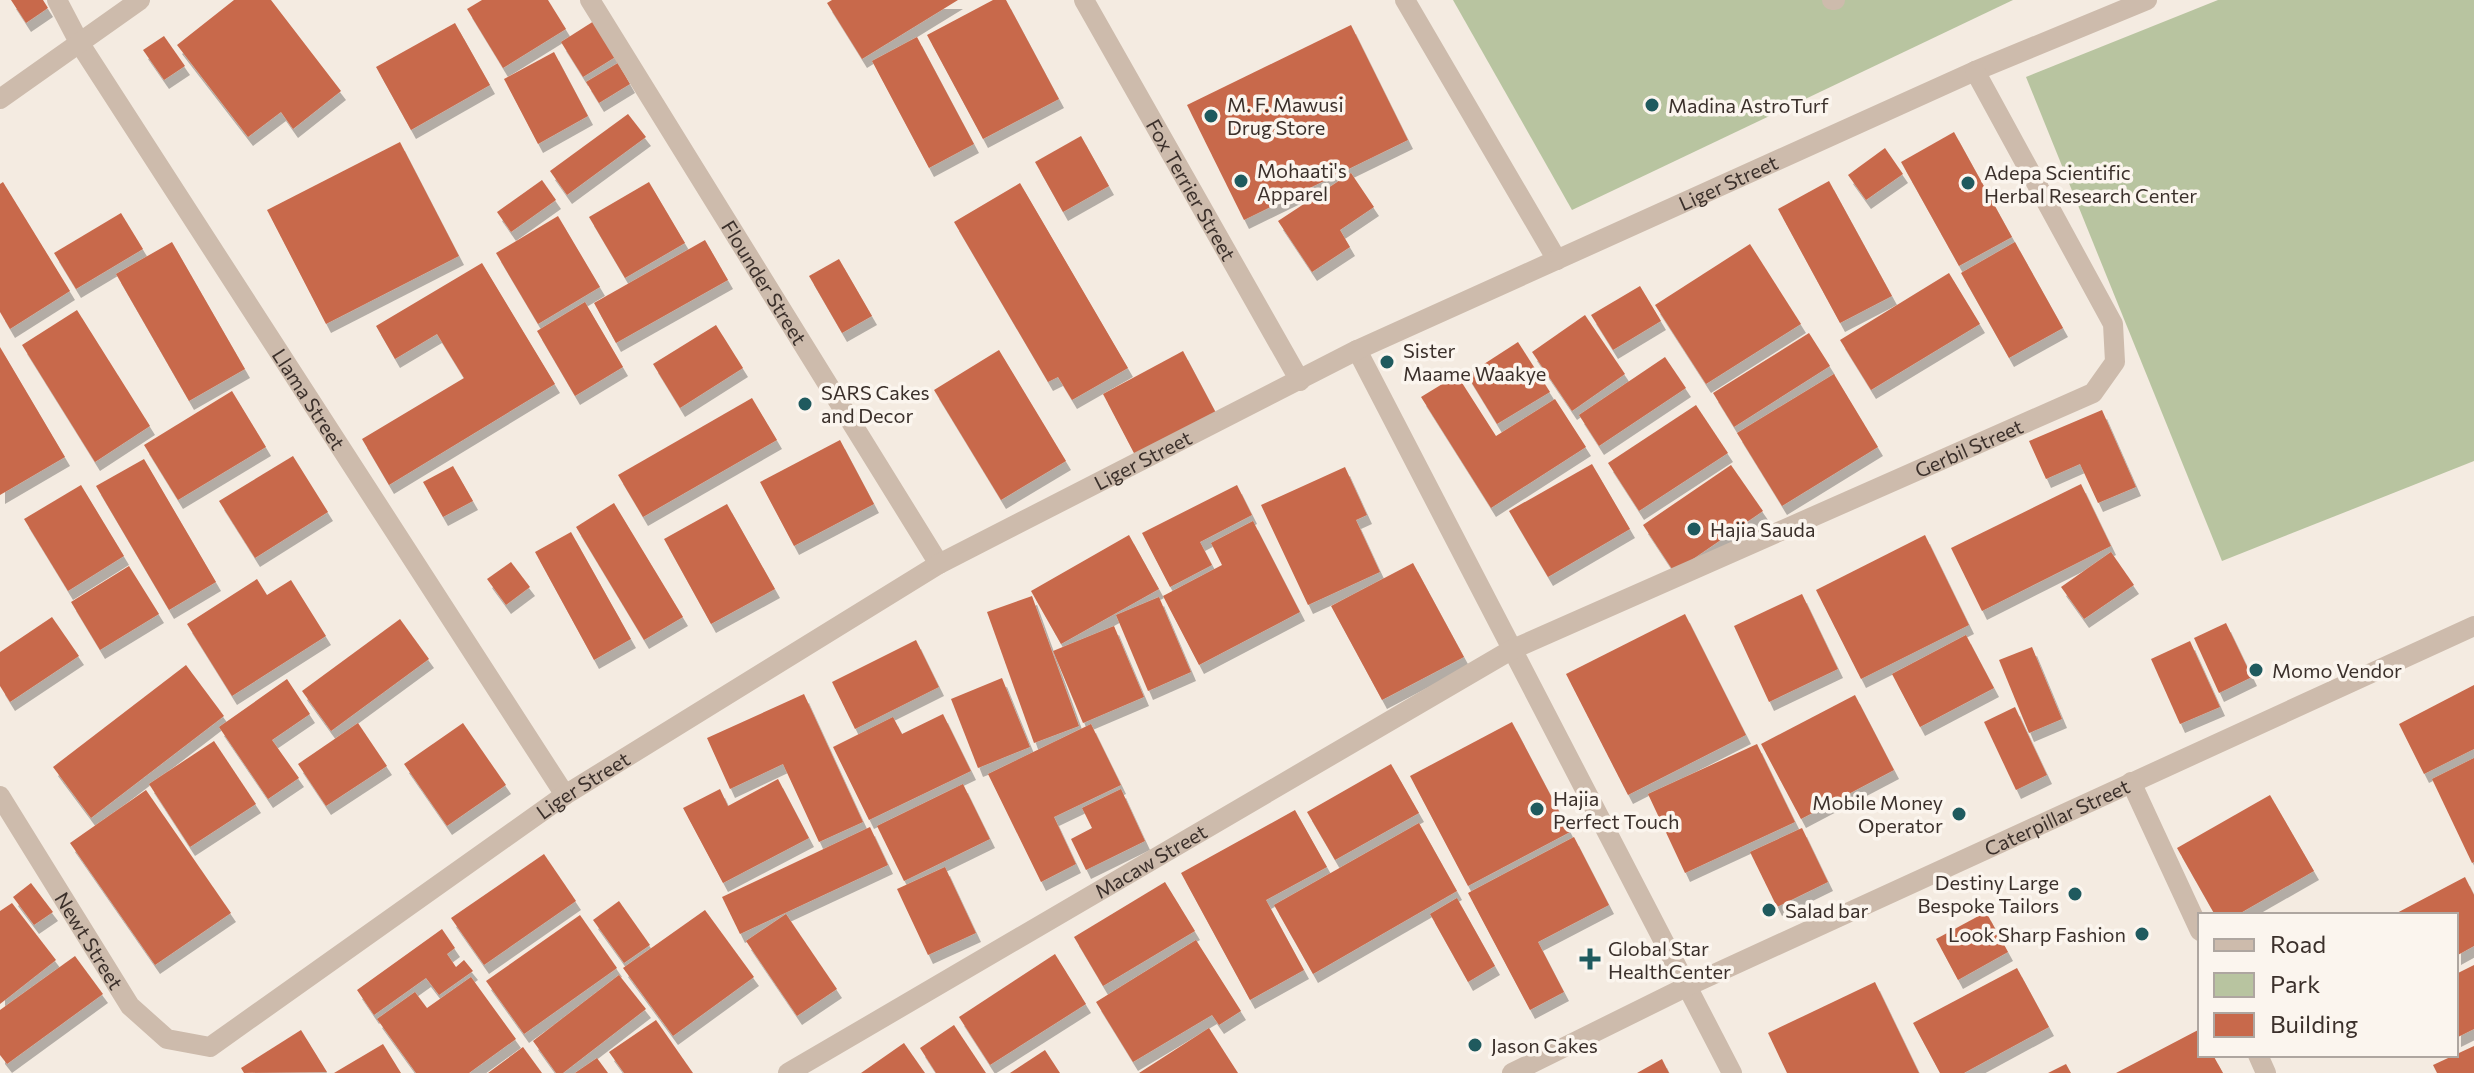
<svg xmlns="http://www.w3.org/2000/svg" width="2474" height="1073" font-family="Commissioner,sans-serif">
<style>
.green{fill:#b8c4a0}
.building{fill:#c8694b;filter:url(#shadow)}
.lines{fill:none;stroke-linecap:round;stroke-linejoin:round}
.minor{stroke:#cdbbac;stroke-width:20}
.poi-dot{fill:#1f5a5e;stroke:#fbf5ee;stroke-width:3}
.labels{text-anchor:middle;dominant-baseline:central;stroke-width:7;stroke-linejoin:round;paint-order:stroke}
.poi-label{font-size:20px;fill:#3b302b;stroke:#fbf5ee;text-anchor:start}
.street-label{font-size:20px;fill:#3b302b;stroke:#fbf5ee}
</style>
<defs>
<filter id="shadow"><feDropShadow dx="5" dy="9" stdDeviation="0" flood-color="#0004"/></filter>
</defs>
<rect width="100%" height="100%" fill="#f4ebe1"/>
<g class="green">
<polygon points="1453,0 2013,0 1572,210"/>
<polygon points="2218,0 2474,0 2474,461 2222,561 2026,77"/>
</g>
<g class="building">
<polygon points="11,0 43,0 48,8 26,23"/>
<polygon points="234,0 271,0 341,91 293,129 281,112 248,137 177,45"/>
<polygon points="482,0 548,0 566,29 503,68 467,9"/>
<polygon points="832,0 958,0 862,59 827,3"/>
<polygon points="993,0 1006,0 1059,99 983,139 927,35"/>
<polygon points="594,21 617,56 583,77 561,42"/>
<polygon points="455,23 490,85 411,130 376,67"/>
<polygon points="1351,25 1408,140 1244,220 1187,105"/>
<polygon points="164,36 185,66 164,80 143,50"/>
<polygon points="917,37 974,144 929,168 872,61"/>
<polygon points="554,52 588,116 538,144 504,79"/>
<polygon points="618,63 630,84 599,103 586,82"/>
<polygon points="628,114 646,137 567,195 550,171"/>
<polygon points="1954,132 2012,237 1959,266 1901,162"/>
<polygon points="1081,136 1109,186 1063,212 1035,162"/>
<polygon points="400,142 459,256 326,324 267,210"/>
<polygon points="1885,148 1903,174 1866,200 1848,175"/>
<polygon points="1351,173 1374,207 1340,230 1350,247 1312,272 1278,221"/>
<polygon points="542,180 556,200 511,232 497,212"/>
<polygon points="1829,181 1892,296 1840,323 1778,209"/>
<polygon points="3,182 70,291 10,329 0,312 0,184"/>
<polygon points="649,182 685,243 625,278 589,217"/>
<polygon points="1020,183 1128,368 1072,400 1058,377 1048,382 954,222"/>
<polygon points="121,213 143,249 76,289 54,253"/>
<polygon points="558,216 600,287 538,324 496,253"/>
<polygon points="705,240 728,280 616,343 594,303"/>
<polygon points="172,242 245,369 189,401 116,274"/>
<polygon points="2015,242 2063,328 2009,358 1961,273"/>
<polygon points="1750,244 1801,324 1706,384 1655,305"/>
<polygon points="839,259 872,316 842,333 809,276"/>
<polygon points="482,263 555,384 389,485 362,439 464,378 437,334 395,359 376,326"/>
<polygon points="1949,273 1980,324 1871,390 1840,340"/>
<polygon points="1640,286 1661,321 1613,350 1591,315"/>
<polygon points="585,302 623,367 575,396 537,331"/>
<polygon points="77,310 150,426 95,462 22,345"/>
<polygon points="1585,315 1625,374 1572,411 1532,352"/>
<polygon points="716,325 743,368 680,408 653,364"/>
<polygon points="1809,333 1830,366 1734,427 1713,393"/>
<polygon points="1518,342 1550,392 1497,424 1467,375"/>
<polygon points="0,347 65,457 0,495"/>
<polygon points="999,350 1066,461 1001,500 934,390"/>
<polygon points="1183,351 1216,413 1135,455 1103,394"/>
<polygon points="1665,357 1686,388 1599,446 1579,415"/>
<polygon points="1834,374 1878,447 1782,506 1737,433"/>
<polygon points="1457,375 1496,436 1555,399 1586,447 1491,508 1421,397"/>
<polygon points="232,391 266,447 178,500 144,445"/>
<polygon points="752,398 777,440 643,517 618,475"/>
<polygon points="1696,405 1728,453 1639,511 1608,463"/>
<polygon points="2102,410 2136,487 2098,503 2080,464 2046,479 2029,441"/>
<polygon points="840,440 874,504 794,546 760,482"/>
<polygon points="293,456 328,512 255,558 219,501"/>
<polygon points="144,459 216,582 169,610 96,486"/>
<polygon points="1592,464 1630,529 1548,577 1509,511"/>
<polygon points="1731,465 1763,511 1674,572 1643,525"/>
<polygon points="453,466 473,501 443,517 423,482"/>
<polygon points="1345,467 1367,515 1356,520 1380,572 1308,605 1261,505"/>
<polygon points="2081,484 2111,546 1982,611 1951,548"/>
<polygon points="81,485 124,556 68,591 24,519"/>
<polygon points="1237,485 1252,515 1200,542 1212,565 1170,587 1142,533"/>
<polygon points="614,503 683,617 644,640 576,527"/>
<polygon points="727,504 775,589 711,624 664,539"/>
<polygon points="1253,521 1300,612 1199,665 1163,596 1222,565 1211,543"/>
<polygon points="571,532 631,639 594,660 535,552"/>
<polygon points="1129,535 1159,589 1061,644 1031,591"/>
<polygon points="1925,535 1969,625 1861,679 1816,590"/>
<polygon points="2111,552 2134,585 2084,619 2061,587"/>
<polygon points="511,562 530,587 506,605 487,579"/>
<polygon points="1413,563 1464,657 1382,700 1331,606"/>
<polygon points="129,566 159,614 100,650 71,602"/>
<polygon points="257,579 267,595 291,580 326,636 232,696 187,624"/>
<polygon points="1802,594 1838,669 1769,702 1734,626"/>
<polygon points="1032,596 1079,726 1034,743 987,612"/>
<polygon points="1159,597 1191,672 1148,691 1116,615"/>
<polygon points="1685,614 1746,735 1628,795 1566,674"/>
<polygon points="52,617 79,656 10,702 0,686 0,652"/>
<polygon points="400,619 429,659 331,731 302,691"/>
<polygon points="2226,623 2252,677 2219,693 2194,638"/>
<polygon points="1114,626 1144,697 1083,723 1053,651"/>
<polygon points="1966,635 1994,688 1920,727 1892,674"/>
<polygon points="916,640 939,687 855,729 832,682"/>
<polygon points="2190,641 2220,707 2180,724 2151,659"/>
<polygon points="2032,647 2062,719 2029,733 1999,660"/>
<polygon points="186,665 224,716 91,818 53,767"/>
<polygon points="1002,678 1030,747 978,768 951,699"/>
<polygon points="287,679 310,714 272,740 299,778 268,799 219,727"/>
<polygon points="2474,685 2474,749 2424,774 2399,724"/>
<polygon points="804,694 863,822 819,842 783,764 730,789 707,738"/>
<polygon points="1855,695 1894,770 1801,819 1761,744"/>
<polygon points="2015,707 2047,775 2016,790 1984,722"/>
<polygon points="943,714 971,771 869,820 833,747 893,717 902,734"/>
<polygon points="1512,722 1570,832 1468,886 1410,776"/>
<polygon points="358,723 387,766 326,806 298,764"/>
<polygon points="463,723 506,785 447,826 404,764"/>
<polygon points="1091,724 1121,785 1054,817 1076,864 1041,882 988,774"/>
<polygon points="214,741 256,804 190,847 149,784"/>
<polygon points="1757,744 1795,822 1685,873 1648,794"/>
<polygon points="2474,758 2474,862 2472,863 2432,779"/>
<polygon points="1391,764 1419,813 1335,860 1307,812"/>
<polygon points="778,779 809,838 723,883 683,808 720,789 728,806"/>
<polygon points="963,784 990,839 904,881 877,826"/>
<polygon points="1121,789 1145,841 1086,870 1071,839 1092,828 1082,808"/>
<polygon points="146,790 231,913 155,965 70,843"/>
<polygon points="2270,795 2314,871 2237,915 2215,915 2177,848"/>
<polygon points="1295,810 1327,867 1266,900 1304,970 1250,1000 1181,873"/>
<polygon points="1419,823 1457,891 1313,974 1274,905"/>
<polygon points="870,827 888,865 740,934 722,897"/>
<polygon points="1802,828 1828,882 1777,907 1750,852"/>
<polygon points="1574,837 1609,905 1538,942 1564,992 1530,1010 1468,893"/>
<polygon points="544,854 576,901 484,965 451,918"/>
<polygon points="945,867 976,933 928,955 897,889"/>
<polygon points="2465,877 2474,895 2474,946 2456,956 2456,915 2393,915"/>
<polygon points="1165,882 1195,931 1103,986 1074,937"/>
<polygon points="31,883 53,912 34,925 13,897"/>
<polygon points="1457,898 1495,966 1468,982 1430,914"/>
<polygon points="619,901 650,945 624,963 593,920"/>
<polygon points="12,903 56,960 0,1004 0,911"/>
<polygon points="705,910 754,977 673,1036 623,968"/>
<polygon points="1986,912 2008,952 1958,980 1936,939"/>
<polygon points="786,914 837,989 797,1016 746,941"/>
<polygon points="580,915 617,968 524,1034 486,981"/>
<polygon points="442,929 455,948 447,954 456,967 464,960 473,971 439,995 426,978 374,1015 357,990"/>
<polygon points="1196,940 1241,1011 1219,1025 1212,1015 1133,1062 1096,1002"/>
<polygon points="1055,954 1086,1004 990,1065 959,1017"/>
<polygon points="75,956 103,994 7,1064 0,1055 0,1010"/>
<polygon points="2474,965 2474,1029 2456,1038 2456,974"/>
<polygon points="2017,968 2049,1027 1964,1073 1940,1073 1913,1023"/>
<polygon points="619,975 646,1009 563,1073 556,1073 533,1041"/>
<polygon points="471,977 516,1039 469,1073 416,1073 377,1019 415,992 427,1008"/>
<polygon points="1875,982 1919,1073 1787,1073 1768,1033"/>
<polygon points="656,1020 693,1073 624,1073 609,1052"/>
<polygon points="954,1025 986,1073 936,1073 920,1048"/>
<polygon points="1209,1028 1238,1073 1139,1073"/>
<polygon points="2200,1029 2200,1055 2213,1055 2223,1073 2116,1073"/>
<polygon points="301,1030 327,1072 244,1073 241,1068"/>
<polygon points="904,1043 925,1073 861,1073"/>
<polygon points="383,1044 401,1073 334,1073"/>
<polygon points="2474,1046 2474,1073 2437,1073 2433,1065"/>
<polygon points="523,1047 542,1073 488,1073"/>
<polygon points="1045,1050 1060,1073 1010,1073"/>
<polygon points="597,1058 608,1073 575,1073"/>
<polygon points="1662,1059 1669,1073 1637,1073"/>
<polygon points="2066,1064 2071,1073 2048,1073"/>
</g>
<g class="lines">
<g class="minor">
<path id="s1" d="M57 0 80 44 565 795"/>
<path id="s2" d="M590 0 939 564"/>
<path id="s3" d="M1084 0 1300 381"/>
<polyline points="1405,0 1557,260"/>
<polyline points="1832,0 1835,0"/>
<polyline points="0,99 140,0"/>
<polyline points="1357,350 1732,1073"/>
<polyline points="2131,782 2200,931"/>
<path id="s4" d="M0 796 130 1006 167 1039 210 1047 565 795 939 564 1357 350 1975 71 2147 0"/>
<polyline points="2258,1055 2266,1073"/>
<path id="s5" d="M788 1073 1511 650 2093 393 2115 362 2113 324 1975 71"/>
<path id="s6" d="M1512 1073 1688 986 2474 626"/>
</g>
</g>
<g class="poi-dot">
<circle cx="1652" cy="105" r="8"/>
<circle cx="1211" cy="116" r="8"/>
<circle cx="1241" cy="181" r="8"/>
<circle cx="1968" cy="183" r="8"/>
<circle cx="1387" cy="362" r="8"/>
<circle cx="805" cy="404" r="8"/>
<circle cx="1694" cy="529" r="8"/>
<circle cx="2256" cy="670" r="8"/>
<circle cx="1537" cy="809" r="8"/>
<circle cx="1959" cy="814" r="8"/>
<circle cx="2075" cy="894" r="8"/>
<circle cx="1769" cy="910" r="8"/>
<circle cx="2142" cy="934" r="8"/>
<path d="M1586 947h8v8h8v8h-8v8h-8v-8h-8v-8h8z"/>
<circle cx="1475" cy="1045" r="8"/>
</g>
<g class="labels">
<g class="poi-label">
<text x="1227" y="104">M. F. Mawusi<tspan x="1227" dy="23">Drug Store</tspan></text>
<text x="1668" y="105">Madina AstroTurf</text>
<text x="1257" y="170">Mohaati's<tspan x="1257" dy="23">Apparel</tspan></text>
<text x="1984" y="172">Adepa Scientific<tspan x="1984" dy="23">Herbal Research Center</tspan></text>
<text x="1403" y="350">Sister<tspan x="1403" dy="23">Maame Waakye</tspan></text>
<text x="821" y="392">SARS Cakes<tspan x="821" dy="23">and Decor</tspan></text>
<text x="1710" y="529">Hajia Sauda</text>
<text x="2272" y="670">Momo Vendor</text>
<text x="1553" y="798">Hajia<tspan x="1553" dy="23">Perfect Touch</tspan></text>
<text x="1943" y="802" text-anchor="end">Mobile Money<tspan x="1943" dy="23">Operator</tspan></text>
<text x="2059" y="882" text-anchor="end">Destiny Large<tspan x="2059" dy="23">Bespoke Tailors</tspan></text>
<text x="1785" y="910">Salad bar</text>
<text x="2126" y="934" text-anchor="end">Look Sharp Fashion</text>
<text x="1608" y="948">Global Star<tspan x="1608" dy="23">HealthCenter</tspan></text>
<text x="1491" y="1045">Jason Cakes</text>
</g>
<g class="street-label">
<text stroke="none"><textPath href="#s4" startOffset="2092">Liger Street</textPath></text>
<text stroke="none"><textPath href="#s3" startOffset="218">Fox Terrier Street</textPath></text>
<text stroke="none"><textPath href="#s2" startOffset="332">Flounder Street</textPath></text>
<text stroke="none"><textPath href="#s1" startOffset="472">Llama Street</textPath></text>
<text stroke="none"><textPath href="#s5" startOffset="1338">Gerbil Street</textPath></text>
<text stroke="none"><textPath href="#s4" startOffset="1444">Liger Street</textPath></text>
<text stroke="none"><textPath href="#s4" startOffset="796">Liger Street</textPath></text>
<text stroke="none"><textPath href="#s6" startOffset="602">Caterpillar Street</textPath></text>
<text stroke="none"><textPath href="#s5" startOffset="420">Macaw Street</textPath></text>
<text stroke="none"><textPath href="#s4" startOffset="170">Newt Street</textPath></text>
</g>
</g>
<rect x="2198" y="913" width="260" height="144" fill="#fbf5ee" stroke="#aea6a0" stroke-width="2"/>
<rect x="2214" y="939" width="40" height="12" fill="#cdbbac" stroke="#aea6a0" stroke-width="2"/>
<text x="2270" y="953" font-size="24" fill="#3b302b">Road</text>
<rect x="2214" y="973" width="40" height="24" fill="#b8c4a0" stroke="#aea6a0" stroke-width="2"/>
<text x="2270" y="993" font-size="24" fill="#3b302b">Park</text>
<rect x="2214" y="1013" width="40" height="24" fill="#c8694b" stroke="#aea6a0" stroke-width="2"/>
<text x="2270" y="1033" font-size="24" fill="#3b302b">Building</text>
</svg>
